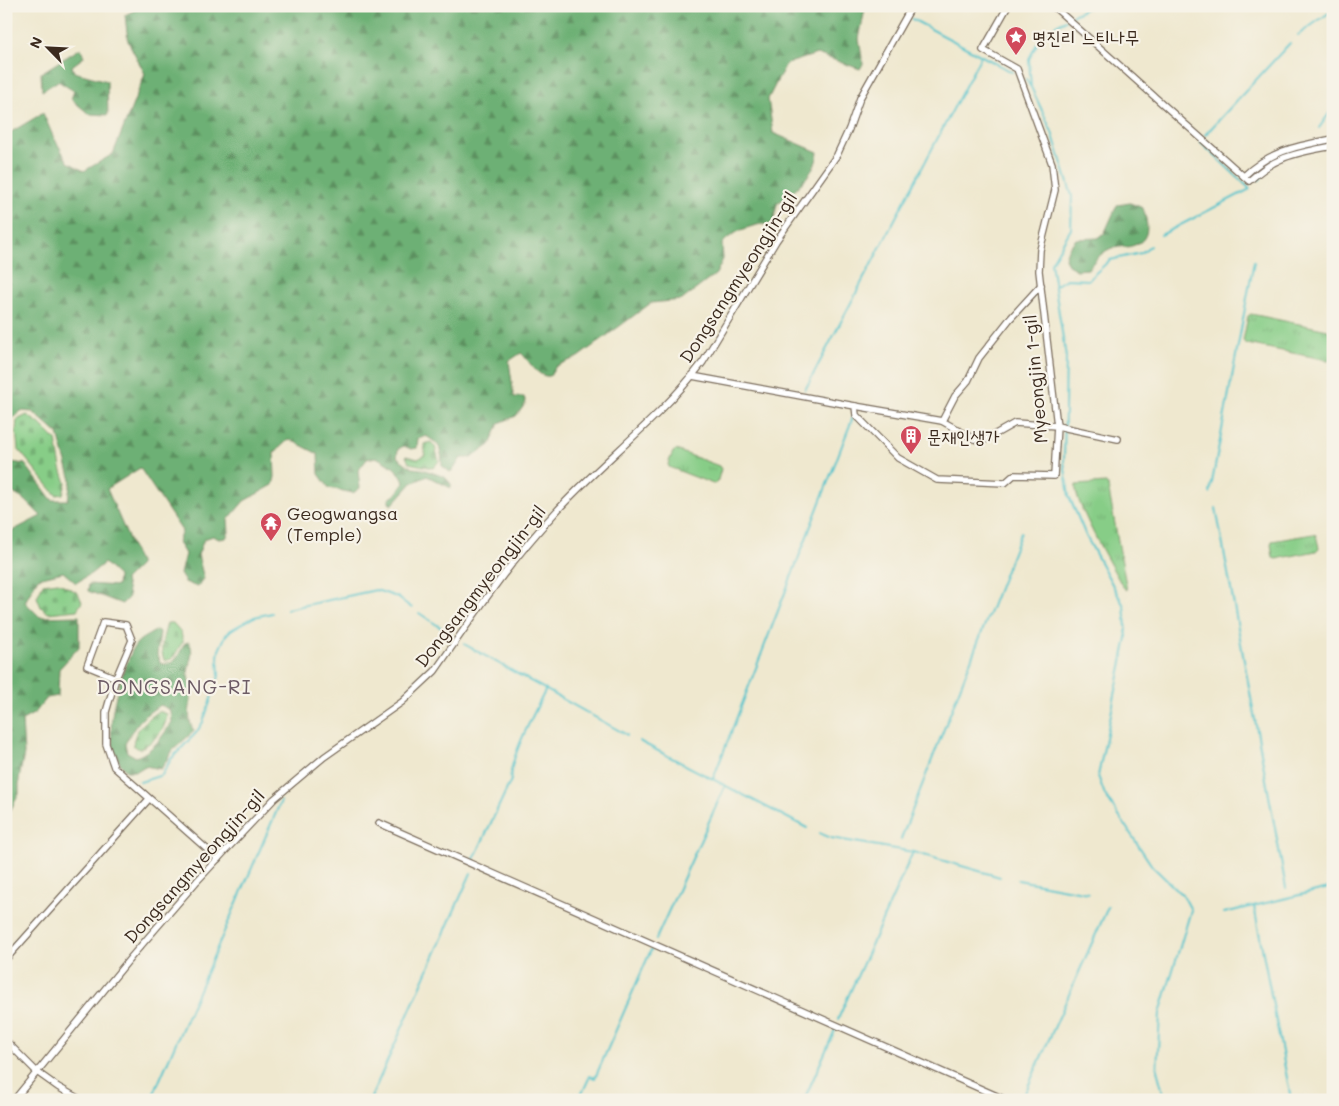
<svg xmlns="http://www.w3.org/2000/svg" width="1339" height="1106" font-family="Mali,'Poor Story',sans-serif">
<style>
.grass{fill:url(#grass-tufts);stroke:#617c52}
.forest{fill:url(#forest-firs);stroke:#546d49;fill-rule:evenodd}
.cemetery{fill:url(#cemetery-stones);stroke:#617c52}
.lines{fill:none;stroke-linecap:round;stroke-linejoin:round}
.stream{stroke:#57c4cc;stroke-width:2}
.minor-casing{stroke:#7a6c5c;stroke-width:8}
.minor{stroke:#fff;stroke-width:5.5}
.labels{text-anchor:middle;dominant-baseline:central;stroke-width:4.5;stroke-linejoin:round;paint-order:stroke}
.poi-label{font-size:18px;fill:#3b2a1e;stroke:#f7f3e8;text-anchor:start}
.street-label{font-size:18px;fill:#3b2a1e;stroke:#f7f3e8}
.quarter-label{font-size:20px;letter-spacing:1px;fill:#6d5c65;stroke:#f7f3e8}
</style>
<defs>
<pattern id="grass-tufts" width="24" height="20" patternUnits="userSpaceOnUse" patternTransform="scale(1.25)"><rect width="24" height="20" fill="#87cd87"/><path d="M3 7l-1-3M5 7V3M7 7l1-3M15 17l-1-3M17 17v-4M19 17l1-3" fill="none" stroke="#75b074"/></pattern>
<pattern id="forest-firs" width="22" height="20" patternUnits="userSpaceOnUse" patternTransform="scale(1.25)"><rect width="22" height="20" fill="#6db074"/><path d="M5 1l3.5 6h-7zM16 11l3.5 6h-7z" fill="#5b8f5f"/></pattern>
<pattern id="cemetery-stones" width="16" height="16" patternUnits="userSpaceOnUse" patternTransform="scale(1.25)"><rect width="16" height="16" fill="#87cd87"/><path d="M2 7V4a2 2 0 0 1 4 0v3zM10 15v-3a2 2 0 0 1 4 0v3z" fill="#75b074"/></pattern>
</defs>
<rect width="100%" height="100%" fill="#f7f3e8"/>
<filter id="ink" filterUnits="userSpaceOnUse"><feTurbulence type="fractalNoise" baseFrequency=".02" numOctaves="2"/><feDisplacementMap in="SourceGraphic" scale="10" xChannelSelector="R" yChannelSelector="G"/><feConvolveMatrix kernelMatrix="1 2 1 2 8 2 1 2 1" color-interpolation-filters="sRGB"/></filter>
<filter id="wash" filterUnits="userSpaceOnUse"><feTurbulence type="fractalNoise" baseFrequency=".0096" numOctaves="4" result="noise"/><feDisplacementMap in="SourceGraphic" scale="20" xChannelSelector="R" yChannelSelector="G"/><feGaussianBlur stdDeviation="1.12" result="paint"/><feColorMatrix in="noise" values="0 0 0 0 0 0 0 0 0 0 0 0 0 0 0 0 0 1.4 0 .05"/><feComposite in="paint" operator="in"/></filter>
<g filter="url(#wash)">
<rect width="100%" height="100%" fill="#efe8cf"/>
<g class="grass">
<polygon points="1251,314 1328,330 1333,334 1333,361 1247,344 1243,341 1248,316"/>
<polygon points="676,450 719,466 721,469 717,483 713,484 669,467 668,464 673,452"/>
<path d="M1106 483 1108 486 1127 590 1123 587C1114 571 1072 499 1076 485Z"/>
<polygon points="1313,534 1316,535 1319,548 1316,551 1276,559 1273,558 1271,544 1272,541"/>
</g>
<g class="forest">
<path d="M143 6H864L865 9 859 39 863 64 860 69 817 54 786 64 768 99 773 133 818 152C816 175 794 190 777 204L773 223C767 226 763 223 757 225 744 228 730 234 722 244L723 259 716 274 682 300 651 303 578 357 556 366 550 376C537 378 530 361 521 353L509 361 514 397H524L526 403 516 416 499 423 490 445 471 458H461L454 469 450 472 442 466C441 448 442 446 426 436L418 439 417 448 411 449 404 446 398 449 397 457 412 468 422 469 445 477 451 484V488L427 476 412 483 392 505 389 503V499L395 495 404 483C401 469 388 464 376 457L367 459 358 471 360 488 353 493 329 488 319 474 318 454 289 439 274 453 275 477 273 485 244 501 228 520 229 532 226 538 219 539 213 536 204 539 198 555 204 579 197 587 185 582 180 574 185 554 178 542 182 531 140 468 107 489 140 565 125 580 129 597 122 604 88 591 89 584 117 586 118 576 104 563 92 573 76 583 63 572 38 578 25 602 40 617 79 616V647L59 669 58 696 47 698 35 713 22 720 24 754 19 779V794L10 811 6 814V534L41 516 25 500 6 489V464L11 462 25 464 52 500H68L71 480 58 434 33 412 21 411 10 421 8 445H6V135L43 113 53 136 68 162 84 171 113 154 145 74 128 41 125 15Z"/>
<polygon points="81,48 84,57 72,66 74,72 107,81 108,115 89,114 71,99 74,91 58,81 42,91 41,73"/>
<path d="M1130 203 1143 208C1149 227 1151 243 1127 247 1123 247 1119 246 1115 247 1103 250 1095 260 1088 269L1077 270 1068 265 1065 258 1068 249 1076 239 1098 238 1104 234 1117 205Z"/>
<path d="M156 630 160 632 157 655 161 664C178 664 177 656 185 643L189 642C195 652 189 662 188 673 188 678 190 683 191 689 192 704 185 717 194 731L173 750 161 769 145 766 137 771H126C101 744 113 699 125 668 129 660 131 650 137 643 141 638 150 635 156 630ZM161 705 171 711 172 722C162 737 153 751 136 757L127 752 125 744C134 726 143 714 161 705Z"/>
</g>
<g class="cemetery">
<polygon points="27,415 40,424 56,440 61,468 66,483 63,494 56,495 18,449 16,431 17,420"/>
<polygon points="431,442 435,447 439,461 433,468 409,463 406,456 418,459 425,455 424,444"/>
<polygon points="58,582 78,593 82,602 77,610 48,613 41,607 37,597 43,584"/>
<path d="M167 623H173L181 632 183 642C176 650 175 662 164 660 159 647 164 636 167 623Z"/>
<path d="M159 711 167 714C166 731 152 743 139 749L133 745C134 729 147 720 159 711Z"/>
</g>
<g class="lines">
<g class="stream">
<polyline points="1070,17 1090,6"/>
<polyline points="912,19 1012,72"/>
<polyline points="1066,20 1056,25 1038,42 1029,59 1031,87 1052,132 1072,196 1071,229 1051,263 1066,357 1064,462 1069,496 1086,536 1124,606 1127,638 1098,776 1105,795 1152,866 1184,897 1191,910 1160,1013 1157,1070 1165,1100"/>
<polyline points="1298,35 1333,10"/>
<polyline points="1026,79 1030,86"/>
<polyline points="1319,128 1333,108"/>
<polyline points="1205,135 1290,43"/>
<polyline points="1259,180 1268,169"/>
<polyline points="1161,235 1250,189 1200,142"/>
<polyline points="1055,286 1066,279 1088,280 1110,260 1141,253 1150,246"/>
<polyline points="805,390 981,56"/>
<polyline points="1210,493 1254,261"/>
<polyline points="1216,508 1286,888"/>
<polyline points="287,609 376,590 397,597 412,608"/>
<polyline points="419,613 452,635"/>
<polyline points="464,644 627,735"/>
<polyline points="639,741 807,828"/>
<polyline points="713,779 853,417"/>
<polyline points="140,782 162,775 171,759 196,733 203,722 219,676 218,657 219,650 226,635 231,630 254,617 272,613"/>
<polyline points="819,833 831,838 913,852 1000,877"/>
<polyline points="901,839 1021,532"/>
<path d="M474 859 511 780C507 762 537 708 546 689"/>
<polyline points="1018,880 1088,893"/>
<polyline points="1254,906 1291,1099"/>
<polyline points="1224,913 1333,887"/>
<polyline points="656,939 725,786"/>
<polyline points="838,1019 913,852"/>
<polyline points="151,1100 281,801"/>
<polyline points="370,1100 471,873"/>
<polyline points="579,1100 590,1076 595,1078 651,950"/>
<polyline points="804,1100 835,1030"/>
<polyline points="1022,1100 1108,907"/>
</g>
</g>
</g>
<g filter="url(#ink)">
<g class="lines">
<g class="minor-casing">
<g id="minor">
<path d="M1053 6 1249 181C1277 155 1297 153 1333 146"/>
<path d="M1244 176C1271 150 1298 146 1333 139"/>
<polyline points="692,376 855,406 856,415 898,458 937,480 1005,483 1014,475 1054,476 1057,426 1039,271 1040,250 1055,190 1052,164 1017,69 983,50 1008,6"/>
<polyline points="855,406 942,421 974,439 983,441 1015,423 1057,426 1118,439"/>
<polyline points="942,421 955,396 968,381 979,358 1009,320 1041,285"/>
<polyline points="116,678 87,666 103,622 126,625 132,640 116,678 106,712 106,744 114,767 218,859"/>
<polyline points="379,823 1006,1100"/>
<polyline points="6,959 149,799"/>
<polyline points="6,1041 37,1072 58,1087 81,1100"/>
<path d="M14 1100 132 956 197 881 274 799 324 757 402 702 435 671C472 618 509 562 554 514 602 461 660 419 703 362L776 241 837 155 849 129 860 98 912 6"/>
</g>
</g>
<use href="#minor" class="minor"/>
</g>
</g>
<defs>
<g id="sight-pin" transform="scale(1.125)"><path d="M0 17L-7.5 6A9.5 9.5 0 1 1 7.5 6Z" fill="#d1495b" stroke="#f7f3e8"/><path d="M0-6L1.8-2.2L6-1.7L2.9 1.2L3.7 5.4L0 3.3L-3.7 5.4L-2.9 1.2L-6-1.7L-1.8-2.2Z" fill="#fff"/></g>
<g id="building-pin" transform="scale(1.125)"><path d="M0 17L-7.5 6A9.5 9.5 0 1 1 7.5 6Z" fill="#d1495b" stroke="#f7f3e8"/><path d="M-4-6H4V6H1V3H-1V6H-4ZM-2.5-4.3h1.7v1.8h-1.7ZM.8-4.3h1.7v1.8H.8ZM-2.5-1h1.7V.8h-1.7ZM.8-1h1.7V.8H.8Z" fill="#fff"/></g>
<g id="temple-pin" transform="scale(1.125)"><path d="M0 17L-7.5 6A9.5 9.5 0 1 1 7.5 6Z" fill="#d1495b" stroke="#f7f3e8"/><path d="M0-6L5-2H3V0L6.5 2.5H4V6H1.5V3h-3V6H-4V2.5H-6.5L-3 0V-2H-5Z" fill="#fff"/></g>
</defs>
<g fill-rule="evenodd">
<use href="#sight-pin" x="1016" y="37"/>
<use href="#building-pin" x="911" y="436"/>
<use href="#temple-pin" x="271" y="523"/>
</g>
<g class="labels">
<g class="poi-label">
<text x="1032" y="37">명진리 느티나무</text>
<text x="927" y="436">문재인생가</text>
<text x="287" y="513">Geogwangsa<tspan x="287" dy="21">(Temple)</tspan></text>
</g>
<g class="street-label">
<text transform="translate(738 277) rotate(-57)">Dongsangmyeongjin-gil</text>
<text transform="translate(1035 379) rotate(-95)">Myeongjin 1-gil</text>
<text transform="translate(480 586) rotate(-52)">Dongsangmyeongjin-gil</text>
<text transform="translate(194 866) rotate(-48)">Dongsangmyeongjin-gil</text>
</g>
<g class="quarter-label">
<text x="174" y="686">DONGSANG-RI</text>
</g>
</g>
<rect width="1339" height="1106" fill="none" stroke="#f7f3e8" stroke-width="25"/>
<g transform="translate(48 48) rotate(294)" stroke="#f7f3e8" stroke-width="4" paint-order="stroke">
<path d="M0-4L9 19L0 12L-9 19Z" fill="#3b2a1e"/>
<text y="-8" font-size="14" font-weight="bold" text-anchor="middle" fill="#3b2a1e">N</text>
</g>
</svg>
